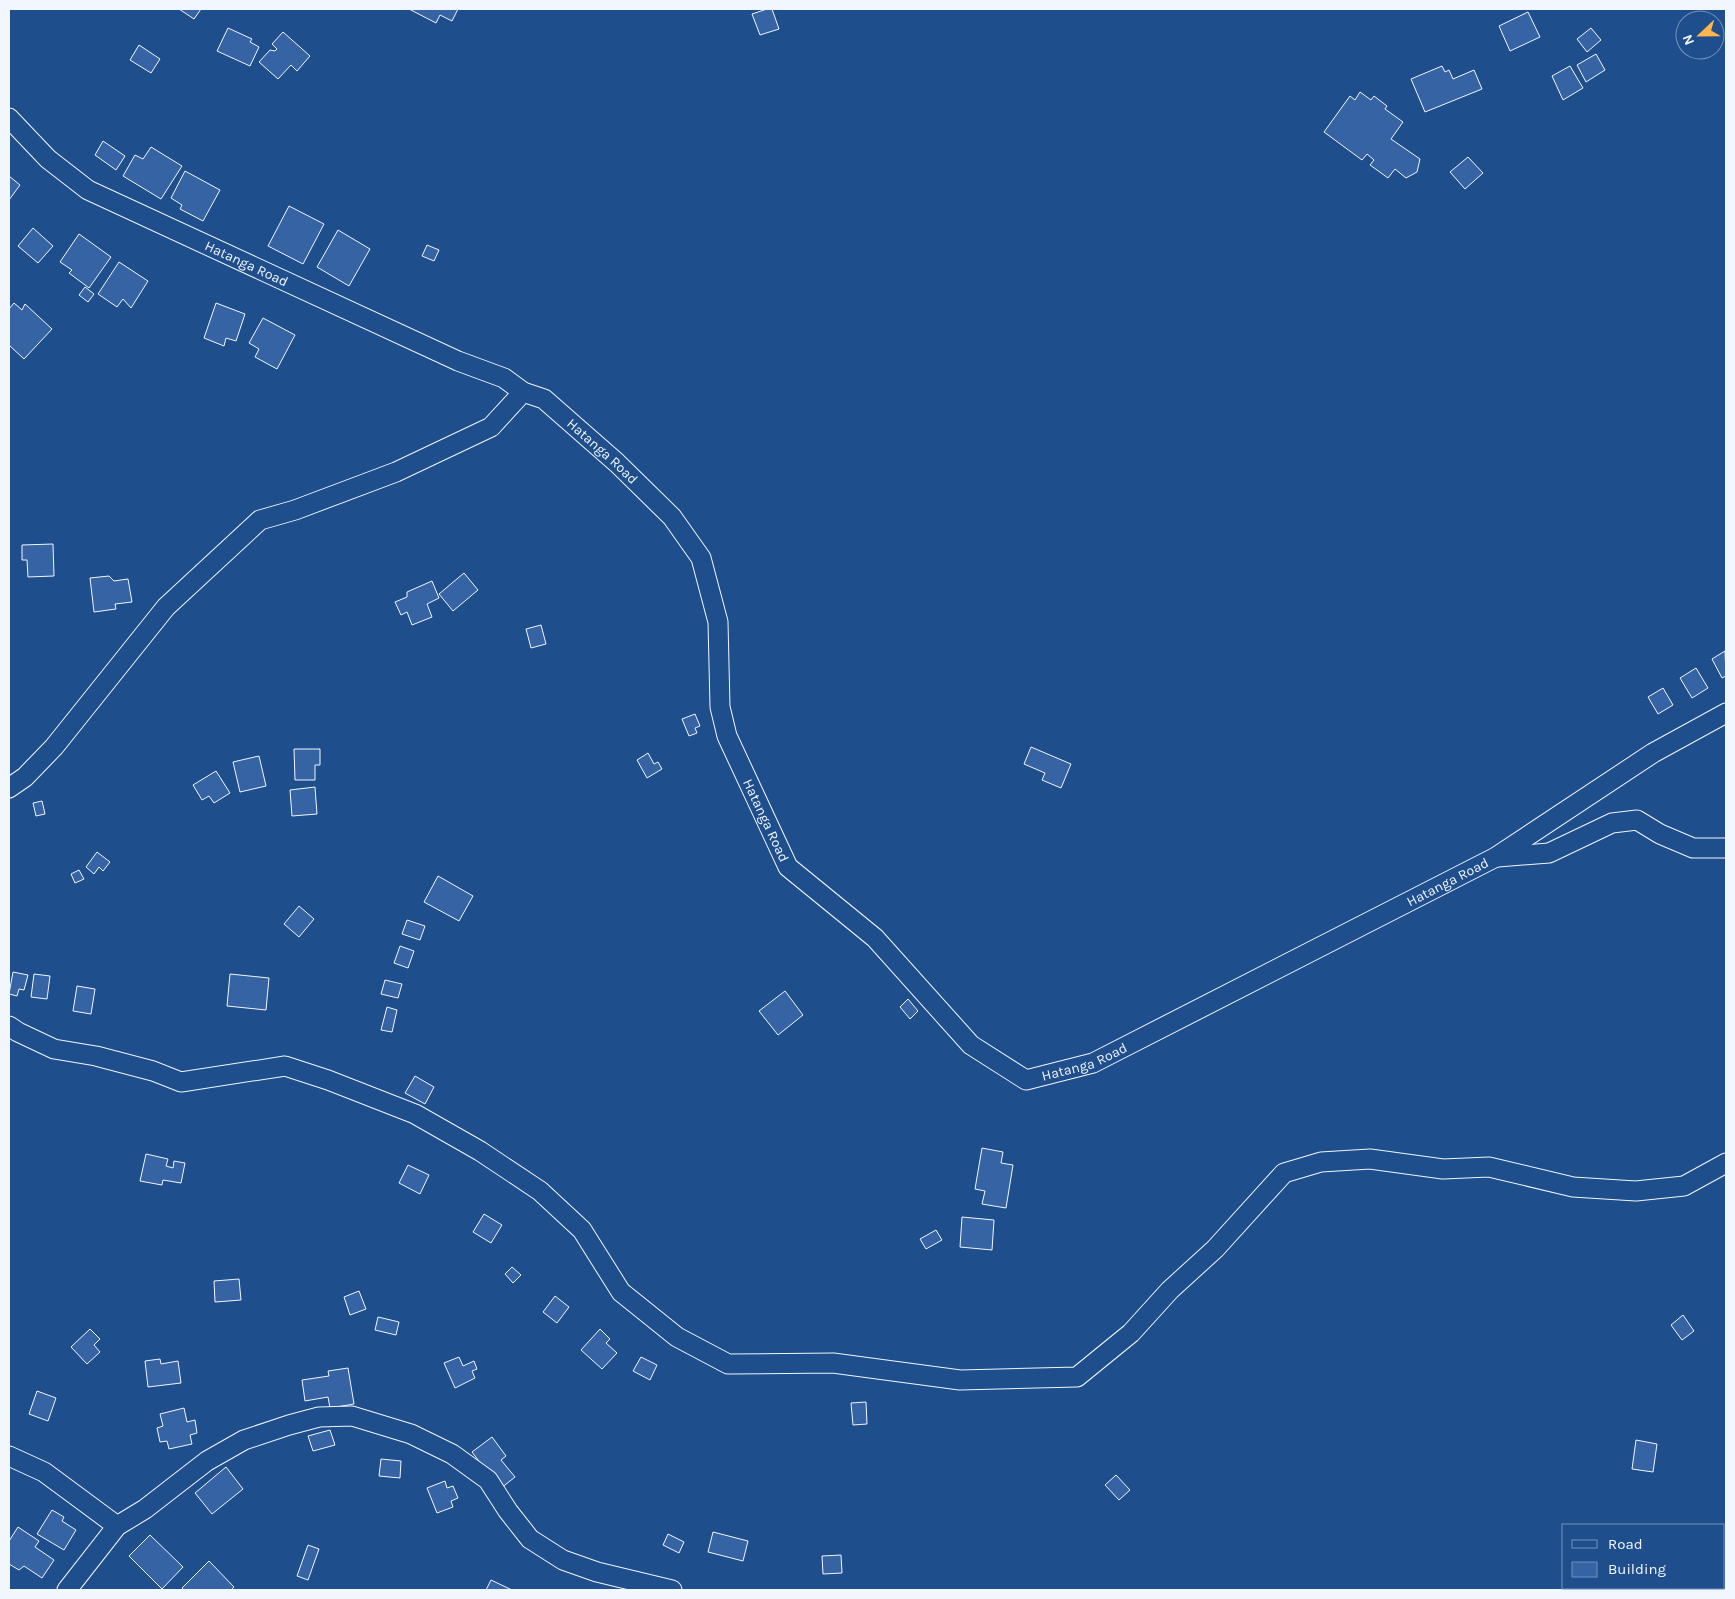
<svg xmlns="http://www.w3.org/2000/svg" width="1735" height="1599" font-family="Karla,sans-serif">
<style>
.building{fill:#3563a3;stroke:#f2f6ff}
.lines{fill:none;stroke-linecap:round;stroke-linejoin:round}
.minor-casing{stroke:#f2f6ff;stroke-width:21}
.minor{stroke:#1f4e8c;stroke-width:19}
.labels{text-anchor:middle;dominant-baseline:central;stroke-width:4;stroke-linejoin:round;paint-order:stroke}
.street-label{font-size:14px;fill:#f2f6ff;stroke:#1f4e8c}
</style>
<rect width="100%" height="100%" fill="#1f4e8c"/>
<g class="building">
<polygon points="179,9 201,9 194,19"/>
<polygon points="409,9 458,9 452,21 440,15 436,23"/>
<polygon points="767,9 772,9 779,29 760,35 752,14"/>
<polygon points="1528,12 1540,37 1510,51 1499,26"/>
<polygon points="228,28 252,39 250,42 259,47 250,66 217,51"/>
<polygon points="1591,28 1601,40 1587,52 1577,39"/>
<polygon points="283,32 310,56 297,71 291,65 278,79 259,62 270,50 275,51 277,49 272,44"/>
<polygon points="139,45 160,59 151,73 130,60"/>
<polygon points="1596,54 1605,70 1586,82 1577,65"/>
<polygon points="1442,66 1445,72 1449,70 1453,79 1474,70 1482,89 1425,112 1411,79"/>
<polygon points="1570,66 1583,88 1563,100 1552,76"/>
<polygon points="1360,92 1371,100 1374,96 1387,106 1385,109 1403,122 1391,139 1420,159 1417,172 1406,178 1395,169 1388,178 1370,165 1374,160 1367,154 1362,160 1324,132 1350,96 1355,100"/>
<polygon points="103,141 125,156 116,170 95,155"/>
<polygon points="151,147 182,166 161,199 123,176 135,155 143,159"/>
<polygon points="1468,157 1483,173 1465,189 1450,172"/>
<polygon points="185,171 220,190 203,221 180,209 182,205 171,198"/>
<polygon points="9,176 20,185 9,200"/>
<polygon points="289,206 324,224 303,264 268,246"/>
<polygon points="33,228 53,246 38,263 18,246"/>
<polygon points="338,230 370,249 349,286 317,267"/>
<polygon points="79,234 111,257 89,288 69,273 72,270 60,262"/>
<polygon points="427,245 439,250 434,261 422,256"/>
<polygon points="119,262 148,281 131,308 123,299 117,307 98,294"/>
<polygon points="85,287 94,294 88,302 79,295"/>
<polygon points="14,303 22,310 25,304 52,329 24,359 9,345 9,309"/>
<polygon points="216,303 245,314 236,341 226,338 224,346 204,338"/>
<polygon points="263,318 295,335 277,369 255,357 259,349 249,343"/>
<polygon points="53,544 54,576 28,577 27,560 22,560 22,545"/>
<polygon points="464,573 478,590 453,611 439,594"/>
<polygon points="109,576 114,581 128,579 132,602 115,604 116,609 94,612 90,578"/>
<polygon points="432,581 439,598 427,604 432,617 412,625 407,612 401,615 395,602 407,597 407,592"/>
<polygon points="541,625 546,644 531,648 526,629"/>
<polygon points="1725,651 1726,676 1722,678 1712,659"/>
<polygon points="1696,668 1708,688 1692,698 1680,678"/>
<polygon points="1663,688 1673,705 1658,714 1648,697"/>
<polygon points="695,714 700,726 695,728 697,733 689,736 682,719"/>
<polygon points="1031,747 1071,764 1061,788 1042,780 1045,773 1024,764"/>
<polygon points="294,749 320,749 320,765 315,765 315,780 295,780"/>
<polygon points="648,753 654,764 658,762 662,769 647,778 637,760"/>
<polygon points="259,756 266,786 240,792 233,762"/>
<polygon points="216,771 230,793 214,803 209,796 202,800 193,785"/>
<polygon points="315,787 317,814 292,816 290,790"/>
<polygon points="42,801 45,814 36,816 33,803"/>
<polygon points="97,852 110,862 103,871 99,867 94,874 86,867"/>
<polygon points="79,870 84,879 75,883 71,874"/>
<polygon points="438,876 473,896 459,921 424,902"/>
<polygon points="299,906 314,919 299,937 284,924"/>
<polygon points="407,920 425,926 420,940 402,934"/>
<polygon points="400,946 414,951 408,968 394,963"/>
<polygon points="13,972 28,975 24,990 19,989 17,996 9,994"/>
<polygon points="34,974 50,976 47,999 31,997"/>
<polygon points="230,974 269,978 266,1010 227,1006"/>
<polygon points="385,980 402,984 398,998 381,994"/>
<polygon points="77,986 95,989 91,1014 73,1011"/>
<polygon points="785,991 803,1015 778,1035 759,1011"/>
<polygon points="908,999 918,1011 910,1019 900,1007"/>
<polygon points="387,1007 397,1010 392,1032 381,1030"/>
<polygon points="415,1076 434,1087 425,1104 405,1093"/>
<polygon points="982,1148 1003,1152 1001,1163 1013,1165 1006,1208 982,1204 985,1191 975,1189"/>
<polygon points="146,1154 168,1159 166,1166 173,1168 174,1161 185,1163 181,1183 163,1180 162,1185 140,1181"/>
<polygon points="408,1165 429,1175 420,1194 399,1183"/>
<polygon points="484,1214 502,1225 491,1243 473,1232"/>
<polygon points="962,1217 994,1220 992,1250 960,1247"/>
<polygon points="936,1230 942,1240 926,1249 920,1239"/>
<polygon points="512,1267 521,1275 513,1283 505,1274"/>
<polygon points="239,1279 241,1300 215,1302 214,1281"/>
<polygon points="359,1291 366,1309 350,1315 344,1297"/>
<polygon points="555,1296 569,1307 557,1323 543,1312"/>
<polygon points="1683,1315 1694,1331 1682,1340 1671,1325"/>
<polygon points="378,1317 399,1322 396,1335 375,1330"/>
<polygon points="90,1329 100,1339 94,1345 100,1352 87,1364 71,1347"/>
<polygon points="600,1329 610,1339 606,1343 617,1353 602,1369 581,1350"/>
<polygon points="459,1357 463,1366 474,1361 477,1369 472,1371 475,1378 455,1388 444,1363"/>
<polygon points="641,1357 657,1365 650,1380 633,1371"/>
<polygon points="160,1359 161,1364 178,1361 181,1383 148,1387 145,1361"/>
<polygon points="348,1368 354,1404 330,1408 328,1397 305,1401 302,1380 329,1376 328,1371"/>
<polygon points="37,1391 56,1398 48,1421 29,1414"/>
<polygon points="866,1402 867,1424 853,1425 851,1403"/>
<polygon points="184,1408 187,1422 195,1420 197,1433 190,1435 192,1444 169,1449 167,1441 160,1442 157,1428 163,1426 160,1414"/>
<polygon points="330,1430 335,1445 313,1451 308,1436"/>
<polygon points="492,1437 506,1456 501,1460 515,1477 500,1489 472,1452"/>
<polygon points="1636,1440 1657,1444 1653,1472 1632,1469"/>
<polygon points="381,1459 401,1461 400,1478 379,1476"/>
<polygon points="226,1467 243,1489 212,1514 195,1493"/>
<polygon points="1116,1475 1130,1490 1119,1500 1105,1485"/>
<polygon points="445,1481 447,1488 453,1486 458,1498 451,1501 453,1507 437,1513 427,1488"/>
<polygon points="52,1510 64,1517 62,1521 76,1530 64,1550 37,1534"/>
<polygon points="18,1527 39,1541 35,1547 54,1560 42,1578 24,1566 19,1570 9,1564 9,1541"/>
<polygon points="713,1532 748,1541 743,1561 708,1552"/>
<polygon points="668,1534 684,1542 679,1553 663,1545"/>
<polygon points="150,1535 183,1567 162,1589 129,1556"/>
<polygon points="308,1545 319,1549 308,1580 297,1576"/>
<polygon points="841,1555 842,1573 823,1574 822,1556"/>
<polygon points="209,1561 234,1587 231,1590 184,1590 182,1588"/>
<polygon points="491,1580 512,1590 486,1590"/>
</g>
<g class="lines">
<g class="minor-casing">
<g id="minor">
<path id="s1" d="M9 118 48 159 88 190 458 361 504 378 523 392 544 399 617 463 672 517 701 558 718 622 720 707 727 736 788 867 875 938 971 1045 1026 1080 1093 1063 1496 857 1653 753 1726 713"/>
<polyline points="9,788 25,777 54,747 166,607 260,520 295,510 396,472 491,427 523,392"/>
<polyline points="1498,857 1549,853 1612,823 1637,820 1660,834 1693,848 1726,848"/>
<polyline points="9,1026 18,1032 54,1049 96,1056 153,1071 181,1082 285,1066 328,1080 415,1114 480,1151 540,1191 582,1230 621,1292 677,1337 728,1364 833,1363 960,1380 1077,1377 1131,1333 1170,1290 1215,1249 1284,1173 1321,1162 1370,1159 1443,1169 1489,1167 1573,1187 1636,1191 1684,1186 1726,1163"/>
<polyline points="9,1456 44,1472 117,1526"/>
<polyline points="67,1590 117,1526 145,1509 207,1461 244,1440 289,1425 319,1417 352,1416 411,1434 452,1454 488,1480 508,1511 530,1539 563,1560 597,1572 672,1590"/>
</g>
</g>
<use href="#minor" class="minor"/>
</g>
<g class="labels">
<g class="street-label">
<text stroke="none"><textPath href="#s1" startOffset="282">Hatanga Road</textPath></text>
<text stroke="none"><textPath href="#s1" startOffset="688">Hatanga Road</textPath></text>
<text stroke="none"><textPath href="#s1" startOffset="1108">Hatanga Road</textPath></text>
<text stroke="none"><textPath href="#s1" startOffset="1948">Hatanga Road</textPath></text>
<text stroke="none"><textPath href="#s1" startOffset="1542">Hatanga Road</textPath></text>
</g>
</g>
<rect width="1735" height="1599" fill="none" stroke="#f2f6ff" stroke-width="20"/>
<rect x="1562" y="1524" width="162" height="65" fill="#1f4e8c" stroke="#7391ba"/>
<rect x="1572" y="1540" width="25" height="8" fill="#1f4e8c" stroke="#7391ba"/>
<text x="1608" y="1549" font-size="15" fill="#f2f6ff">Road</text>
<rect x="1572" y="1562" width="25" height="15" fill="#3563a3" stroke="#7391ba"/>
<text x="1608" y="1574" font-size="15" fill="#f2f6ff">Building</text>
<g transform="translate(1700 35) rotate(248)"><circle r="24" fill="#1f4e8c" stroke="#7391ba"/>
<path d="M0-4L9 19L0 12L-9 19Z" fill="#ffb74d"/>
<text y="-8" font-size="14" font-weight="bold" text-anchor="middle" fill="#f2f6ff">N</text>
</g>
</svg>
